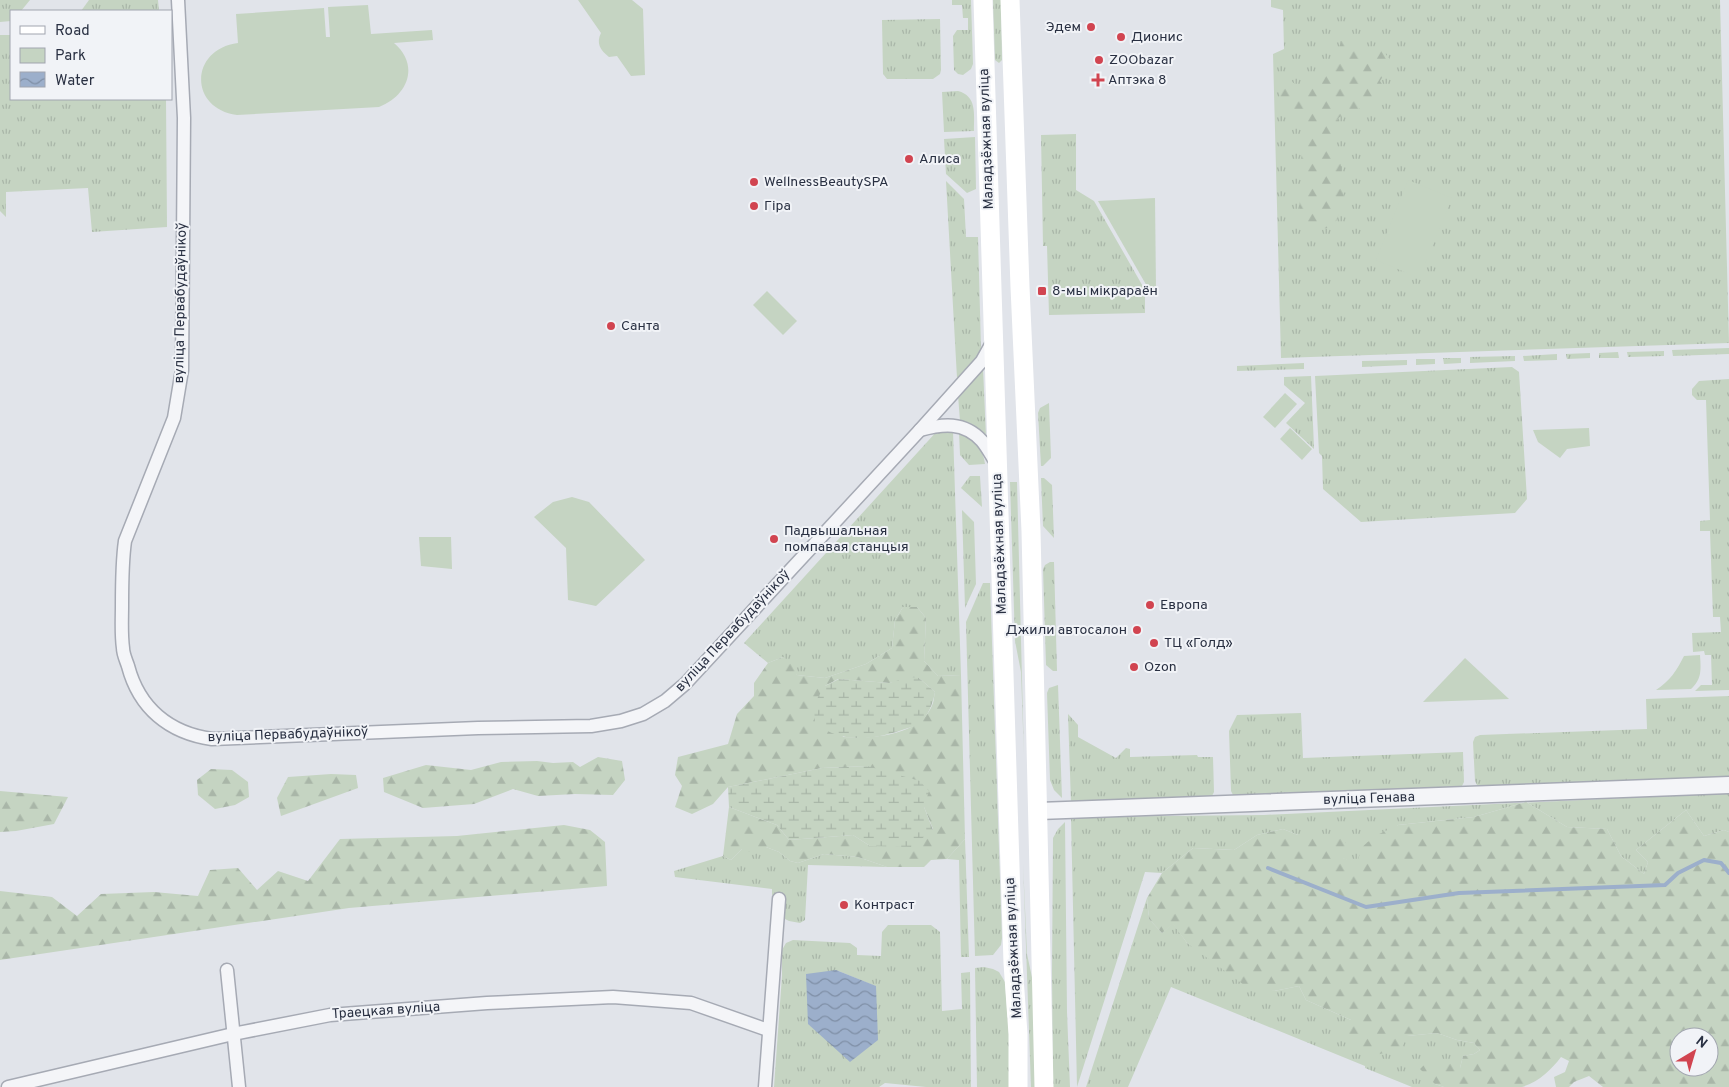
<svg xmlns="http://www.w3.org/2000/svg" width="1729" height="1087" font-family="Overpass,sans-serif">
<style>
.grass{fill:url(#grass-tufts);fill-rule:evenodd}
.forest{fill:url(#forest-firs);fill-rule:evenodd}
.wetland{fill:url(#wetland-marsh)}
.green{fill:#c5d4c2}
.water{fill:url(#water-waves)}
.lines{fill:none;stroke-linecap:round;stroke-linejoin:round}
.stream{stroke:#9cafcb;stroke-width:4}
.minor-casing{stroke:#a6aab4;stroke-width:15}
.tertiary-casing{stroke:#a6aab4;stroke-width:19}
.minor{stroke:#f4f5f8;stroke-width:12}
.tertiary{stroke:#f4f5f8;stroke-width:16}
.secondary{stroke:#fff;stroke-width:19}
.poi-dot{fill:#d14450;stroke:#f1f3f7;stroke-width:2}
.labels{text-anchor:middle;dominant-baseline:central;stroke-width:4;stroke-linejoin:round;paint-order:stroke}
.poi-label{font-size:14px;fill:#293042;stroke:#f1f3f7;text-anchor:start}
.street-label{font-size:14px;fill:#293042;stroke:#f1f3f7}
</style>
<defs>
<pattern id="grass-tufts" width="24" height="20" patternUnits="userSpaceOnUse" patternTransform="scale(1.25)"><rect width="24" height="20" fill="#c5d4c2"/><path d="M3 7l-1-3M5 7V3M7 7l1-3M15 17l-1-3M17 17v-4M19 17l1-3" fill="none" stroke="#a9b6a8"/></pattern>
<pattern id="forest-firs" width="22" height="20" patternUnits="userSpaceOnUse" patternTransform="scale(1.25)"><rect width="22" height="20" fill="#c5d4c2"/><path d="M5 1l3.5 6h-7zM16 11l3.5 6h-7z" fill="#a9b6a8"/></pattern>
<pattern id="wetland-marsh" width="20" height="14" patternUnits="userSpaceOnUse" patternTransform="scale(1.25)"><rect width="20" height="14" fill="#c5d4c2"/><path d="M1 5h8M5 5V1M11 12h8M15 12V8" fill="none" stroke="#a9b6a8"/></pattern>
<pattern id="water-waves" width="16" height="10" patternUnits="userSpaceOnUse" patternTransform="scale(1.25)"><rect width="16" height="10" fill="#9cafcb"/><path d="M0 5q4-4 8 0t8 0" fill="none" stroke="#7f8fa6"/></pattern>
</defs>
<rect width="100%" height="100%" fill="#e1e4ea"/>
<g class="grass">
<polygon points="0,0 30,0 21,11 11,11 11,21 0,22"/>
<polygon points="89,0 158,0 159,11 81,11"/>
<polygon points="952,0 971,0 973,64 971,69 963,75 958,74 954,70 953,36 957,30 968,30 968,18 963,18 962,5 952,5"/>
<polygon points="993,0 1001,0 1002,60 999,63 995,60"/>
<polygon points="1271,0 1720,0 1729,343 1281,358 1273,54 1284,49 1283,10 1271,7"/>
<polygon points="940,19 941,70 940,74 933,79 887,79 883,74 882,20"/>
<polygon points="0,35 11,35 11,99 166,99 167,227 92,232 88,188 6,192 6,217 0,211"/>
<path d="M958 91C977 96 974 114 974 131L944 132 942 92Z"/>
<polygon points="1076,134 1076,190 1094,201 1145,290 1145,313 1049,315 1047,246 1043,246 1041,135"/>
<polygon points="975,137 976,189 967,193 946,174 944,139"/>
<polygon points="946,181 964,199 966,237 978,237 981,349 977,357 957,378"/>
<polygon points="1729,348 1729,354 1673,356 1672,350"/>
<polygon points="1664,351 1664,356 1628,357 1627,352"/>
<polygon points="1618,352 1619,358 1599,358 1599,353"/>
<polygon points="1590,353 1590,358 1567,359 1566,354"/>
<polygon points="1557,354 1557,360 1524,361 1523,356"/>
<polygon points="1515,356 1515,361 1470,363 1470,357"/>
<polygon points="1443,358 1461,358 1461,363 1444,364"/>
<polygon points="1416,359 1435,359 1435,364 1416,365"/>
<polygon points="1407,360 1407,365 1362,367 1362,361"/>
<polygon points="1304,363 1304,369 1237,371 1237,366"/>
<polygon points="1512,367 1519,372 1527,499 1515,513 1361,522 1323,489 1322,456 1319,453 1315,376"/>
<polygon points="983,368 986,437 972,426 960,421 958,395"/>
<polygon points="1311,376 1314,448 1314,449 1286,423 1305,403 1284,385 1284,377"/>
<polygon points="1729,379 1729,690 1695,691 1701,685 1712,685 1711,655 1705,655 1704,651 1693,652 1692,633 1721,632 1720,617 1713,617 1710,531 1700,531 1700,521 1710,520 1706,400 1697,400 1692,395 1692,389 1699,381"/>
<polygon points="1049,403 1051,458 1043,466 1041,466 1038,413 1040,408"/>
<polygon points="938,430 953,431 961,675 938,676 924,661 926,618 917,607 903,607 895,620 892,648 866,664 825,678 797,675 783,657 768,663 744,643"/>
<path d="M959 432C973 439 983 448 985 464L969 465 960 455Z"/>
<polygon points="970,476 980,476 982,507 961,488"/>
<polygon points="1041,478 1044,478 1052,485 1054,538 1043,526"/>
<polygon points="1010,482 1017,482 1024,757 1021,672 1015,641"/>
<polygon points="962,510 974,522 976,584 965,608"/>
<polygon points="1050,562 1054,562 1057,671 1053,671 1046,665 1043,569 1045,565"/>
<polygon points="983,583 990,583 1002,938 1001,945 993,955 975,956 966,622"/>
<polygon points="1058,685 1062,798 1054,790 1050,780 1047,693 1049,688"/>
<polygon points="1729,696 1729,779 1482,787 1477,785 1475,781 1473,742 1475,737 1480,735 1647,729 1646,699"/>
<polygon points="1301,713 1303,758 1463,752 1464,782 1462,786 1458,789 1237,797 1233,795 1231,791 1229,731 1237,715"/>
<polygon points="1068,714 1078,725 1078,737 1116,758 1126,748 1130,749 1130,757 1197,755 1198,757 1213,757 1214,792 1212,796 1208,798 1071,803"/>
<polygon points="1729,793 1729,832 1724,830 1704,836 1686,810 1636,850 1648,862 1644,874 1621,856 1607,829 1567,827 1526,802 1474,817 1398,825 1357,864 1342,858 1339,836 1298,835 1283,829 1257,835 1234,850 1193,848 1162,873 1145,872 1077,1087 1071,817 1264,815"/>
<polygon points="1065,822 1067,1012 1070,1087 1053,1087 1052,972 1053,838 1058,829"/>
<polygon points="965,839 969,957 961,957 959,860 947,859"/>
<polygon points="766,847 779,852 790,861 798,863 824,854 858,857 887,867 808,865 805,920 800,923 789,921 783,918 784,896 772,895 772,889 675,877 674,871 723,856 731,860 742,849"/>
<polygon points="1023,862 1027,954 1033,982 1037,1087 1031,1087"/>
<polygon points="1147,898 1149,919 1162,933 1173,923 1187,943 1274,991 1299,986 1306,1000 1351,1020 1407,1036 1437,1033 1457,1040 1474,1043 1480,1050 1474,1054 1463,1056 1460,1068 1435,1084 1444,1087 1412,1087 1365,1068 1365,1066 1171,987 1128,1087 1086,1087"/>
<path d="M888 925H931L940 932 942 1011 962 1009 961 973 970 972 971 1087H926L885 1083 879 1087H774L782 976V950L786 943 793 940 850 943 857 948V955L881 956 882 932ZM836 970 875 986 876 1014Z"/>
<polygon points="984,967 993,969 999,972 1005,982 1009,1035 1010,1087 977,1087 975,968"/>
</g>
<g class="forest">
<path d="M1341 41C1354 43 1357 50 1368 51L1372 47 1379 46 1392 62 1380 81 1384 87 1372 107 1362 106 1353 115 1344 114 1337 119 1340 124 1332 136 1335 143 1329 154 1341 161V186L1345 197 1334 227 1314 230 1299 221 1300 193 1306 185 1305 163 1301 160 1305 131 1281 106 1279 87 1291 81 1305 92 1309 80C1327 72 1336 61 1341 41Z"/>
<path d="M903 607H917L926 618 924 661 938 676 961 675 965 839 947 859 931 860 924 867H887L858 857 824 854 798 863 790 861 779 852 766 847 755 854 742 849 731 860 723 856 729 807 777 825 789 840 853 835 870 846 933 829 924 807 867 766 822 768 728 787 713 804 692 814 675 807 682 786 675 775 678 757 728 744 737 714 754 696V683L768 663 783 657 794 666 797 675 825 678 866 664 892 648 895 620ZM919 678 935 692C934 695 934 700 933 703 922 736 872 739 843 737L825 686 838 679 889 683Z"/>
<polygon points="598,757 622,761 625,780 613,795 575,794 538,796 513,789 474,804 423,808 384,792 383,778 426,765 471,770 501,762 537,761 553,763 573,762 580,767"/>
<polygon points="211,769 232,770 248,782 249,797 235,805 215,809 198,795 197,780"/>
<polygon points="331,774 356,775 358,788 281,816 277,798 288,777"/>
<polygon points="0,791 68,797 54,824 16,831 0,832"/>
<path d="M1526 802 1567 827 1607 829 1621 856 1644 874 1648 862 1636 850 1686 810 1704 836 1724 830 1729 832V1087H1603L1589 1076 1574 1082 1569 1087H1556L1554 1077 1565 1072 1569 1061 1561 1057C1551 1070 1539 1082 1522 1087H1444L1435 1084 1420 1069 1430 1059 1449 1060 1460 1068 1463 1056 1474 1054 1480 1050 1474 1043 1457 1040 1437 1033 1407 1036 1401 1049 1367 1057 1345 1040 1351 1020 1306 1000 1299 986 1274 991 1244 985 1187 943 1173 924 1162 933 1149 919 1147 898 1162 873 1193 848 1234 850 1257 835 1283 829 1298 835H1339L1349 847 1343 858 1357 863 1362 847 1375 836 1398 825 1474 817ZM1679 1037H1709V1067H1679Z"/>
<polygon points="564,825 590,830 605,842 607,886 349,908 0,960 0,891 52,897 77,916 101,894 154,892 198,896 210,870 238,868 257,890 278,871 308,881 340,839 457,836"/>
</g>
<g class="wetland">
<path d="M910 677 919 678 935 692C933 704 928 717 917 725 913 727 907 728 902 730 874 740 838 744 815 722L814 707 818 697 825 686 839 679 889 683Z"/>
<polygon points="867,766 920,781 929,791 924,807 933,830 911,847 870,846 853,835 789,840 777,825 729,807 728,787 822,768"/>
</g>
<g class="green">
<path d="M578 0H632L643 9 645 75 631 76 617 56 609 57C600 50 596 43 601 33Z"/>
<path d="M368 5 371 34 432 30 433 40 394 43C420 65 408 96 379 107L237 115C188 108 190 49 238 43L236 14 324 8 326 37H330L328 7Z"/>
<polygon points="1408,180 1452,198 1419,278 1376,260"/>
<polygon points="1155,198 1156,288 1148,288 1098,201"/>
<polygon points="767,291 797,321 783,335 753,305"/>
<polygon points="1285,393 1297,404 1275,428 1263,417"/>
<polygon points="1290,428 1312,449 1302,460 1280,439"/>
<polygon points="1589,428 1590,446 1567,449 1560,458 1538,442 1533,430"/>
<polygon points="572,497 589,502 645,560 596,606 568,600 566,548 534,517 553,502"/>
<polygon points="419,537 451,537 452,569 421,566"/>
<path d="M1700 655C1701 670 1702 679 1691 689L1656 690C1670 681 1677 670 1684 656Z"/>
<polygon points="1465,658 1509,699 1423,702"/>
</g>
<polygon class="water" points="836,970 876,986 878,1040 850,1062 808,1024 806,974"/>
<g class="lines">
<polyline class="stream" points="1268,868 1366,907 1459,893 1665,885 1678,873 1704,860 1721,863 1729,873"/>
<g class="minor-casing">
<g id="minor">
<path d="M178 0 184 118 182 370 174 418 125 541C122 562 122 583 122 606 122 619 121 634 123 648 123 654 126 660 128 666 139 708 169 733 212 739L478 728 591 726 621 721 643 714 665 701 685 684 920 430 982 361 992 343"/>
<path d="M920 430C942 424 964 421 982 441 988 448 992 457 997 464"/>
<polyline points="227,970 239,1087"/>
<polyline points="8,1087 233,1034 330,1015 487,1003 613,997 691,1003 768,1030"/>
<polyline points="765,1087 779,899"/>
</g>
</g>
<g class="tertiary-casing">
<polyline id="tertiary" points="1039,811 1729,785"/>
</g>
<use href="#minor" class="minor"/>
<use href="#tertiary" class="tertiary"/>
<g class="secondary">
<polyline points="983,0 1013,963 1018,1034 1018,1087"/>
<polyline points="1010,0 1020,287 1031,531 1044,1087"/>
</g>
</g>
<g class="poi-dot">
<circle cx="1091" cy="27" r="5"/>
<circle cx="1121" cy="37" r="5"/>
<circle cx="1099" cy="60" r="5"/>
<path d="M1095.5 72.5h5v5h5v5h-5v5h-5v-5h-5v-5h5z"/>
<circle cx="909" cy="159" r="5"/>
<circle cx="754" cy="182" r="5"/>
<circle cx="754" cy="206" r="5"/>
<rect x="1037" y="286" width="10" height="10" rx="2.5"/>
<circle cx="611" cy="326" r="5"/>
<circle cx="774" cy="539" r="5"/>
<circle cx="1150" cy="605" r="5"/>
<circle cx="1137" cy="630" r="5"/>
<circle cx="1154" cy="643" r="5"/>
<circle cx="1134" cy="667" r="5"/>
<circle cx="844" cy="905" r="5"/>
</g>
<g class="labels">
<g class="poi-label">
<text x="1081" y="27" text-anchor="end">Эдем</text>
<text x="1131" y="37">Дионис</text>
<text x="1109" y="60">ZOObazar</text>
<text x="1108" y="80">Аптэка 8</text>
<text x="919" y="159">Алиса</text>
<text x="764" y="182">WellnessBeautySPA</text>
<text x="764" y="206">Гіра</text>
<text x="1052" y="291">8-мы мікрараён</text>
<text x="621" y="326">Санта</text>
<text x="784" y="531">Падвышальная<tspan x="784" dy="16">помпавая станцыя</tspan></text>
<text x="1160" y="605">Европа</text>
<text x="1127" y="630" text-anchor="end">Джили автосалон</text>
<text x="1164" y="643">ТЦ «Голд»</text>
<text x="1144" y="667">Ozon</text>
<text x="854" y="905">Контраст</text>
</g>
<g class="street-label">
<text transform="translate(987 139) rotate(-92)">Маладзёжная вуліца</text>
<text transform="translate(181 303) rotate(-89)">вуліца Первабудаўнікоў</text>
<text transform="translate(1000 544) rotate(-92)">Маладзёжная вуліца</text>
<text transform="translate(733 631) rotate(-47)">вуліца Первабудаўнікоў</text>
<text transform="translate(288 735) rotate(-2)">вуліца Первабудаўнікоў</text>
<text transform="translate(1369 799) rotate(-2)">вуліца Генава</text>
<text transform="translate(1014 948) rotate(-93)">Маладзёжная вуліца</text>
<text transform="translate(386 1011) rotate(-4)">Траецкая вуліца</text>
</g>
</g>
<rect x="10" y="10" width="162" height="90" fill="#f1f3f7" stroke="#a1a5af"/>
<rect x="20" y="26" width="25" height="8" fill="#ffffff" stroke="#a1a5af"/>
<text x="55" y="35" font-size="15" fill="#293042">Road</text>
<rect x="20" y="48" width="25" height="15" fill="#c5d4c2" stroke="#a1a5af"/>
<text x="55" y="60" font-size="15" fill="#293042">Park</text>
<rect x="20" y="72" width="25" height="15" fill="url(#water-waves)" stroke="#a1a5af"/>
<text x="55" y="85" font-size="15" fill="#293042">Water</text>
<g transform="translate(1694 1052) rotate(38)"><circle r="24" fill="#f1f3f7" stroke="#a1a5af"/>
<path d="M0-4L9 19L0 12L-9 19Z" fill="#d14450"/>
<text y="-8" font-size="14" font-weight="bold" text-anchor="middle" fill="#293042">N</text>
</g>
</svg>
